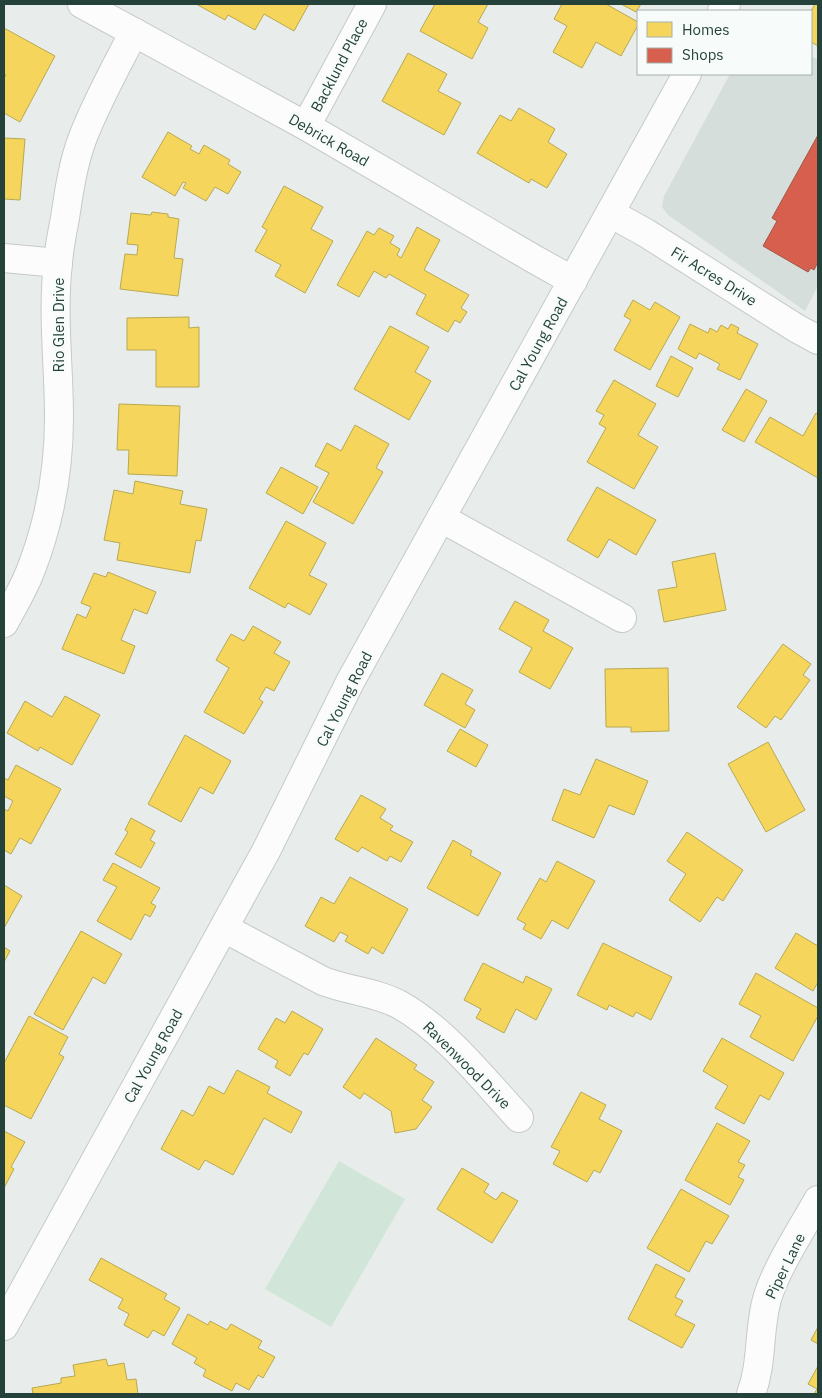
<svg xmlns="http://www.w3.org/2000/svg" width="822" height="1398" font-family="'IBM Plex Sans',sans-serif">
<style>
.built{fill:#d6dedb}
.green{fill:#d1e6d8}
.homes{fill:#f6d55c;stroke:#b7a952}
.shops{fill:#d6604d;stroke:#a15747}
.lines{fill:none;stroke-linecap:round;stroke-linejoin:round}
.minor-casing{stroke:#c5cac8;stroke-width:30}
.secondary-casing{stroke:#c3cbc8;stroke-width:30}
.minor{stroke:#fcfcfc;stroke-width:28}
.secondary{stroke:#fcfcfc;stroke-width:28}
.labels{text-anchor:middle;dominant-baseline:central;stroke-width:5;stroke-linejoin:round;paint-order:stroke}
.street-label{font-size:15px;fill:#24423a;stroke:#f7fbf9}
</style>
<rect width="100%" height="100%" fill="#e8edeb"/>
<polygon class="built" points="811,56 818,60 818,286 805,311 668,215 662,207 664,196 730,74 811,74"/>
<polygon class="green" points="339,1161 405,1199 331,1327 265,1289"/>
<g class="homes">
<polygon points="196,4 309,4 294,31 264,14 255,30 228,15 225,20"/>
<polygon points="435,4 488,4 478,22 488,28 472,59 420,31"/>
<polygon points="562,4 606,4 638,22 638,25 621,56 596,42 582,68 553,52 567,26 554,19"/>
<polygon points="621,4 641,4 636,12"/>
<polygon points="815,4 818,4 818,46 811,42 811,11"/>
<polygon points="4,28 55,56 20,122 4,113 4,78 6,75 4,74"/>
<polygon points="408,53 447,74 438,91 461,103 444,135 382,101"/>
<polygon points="519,108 555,129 548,142 567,154 547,188 531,179 529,183 477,153 500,115 511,121"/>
<polygon points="168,132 192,146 190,149 199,154 204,145 230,160 228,164 241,172 228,194 215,187 206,201 183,188 186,183 183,182 175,196 142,177"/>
<polygon points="4,138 25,139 20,200 4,199"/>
<polygon points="284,186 323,207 311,229 333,241 305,293 275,276 281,265 255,251 267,230 262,227"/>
<polygon points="152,212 168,214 168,217 179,219 174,258 183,259 178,296 120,289 125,254 137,255 138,245 127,244 131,213 151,215"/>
<polygon points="417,227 440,240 424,270 469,295 461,308 467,312 460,323 455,320 448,332 416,314 426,295 389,274 386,278 374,271 359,297 337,285 367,231 374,235 379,228 394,236 390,243 400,249 397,255 401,258"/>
<polygon points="633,300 650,310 655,302 680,317 650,370 614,350 631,320 624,316"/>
<polygon points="189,317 189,328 199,327 199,387 156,387 156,350 127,350 127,318"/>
<polygon points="690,324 708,333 710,328 717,332 721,325 728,329 731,324 739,328 737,333 758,344 740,380 717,369 720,364 699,353 696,359 678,349"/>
<polygon points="390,326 429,347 415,372 431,381 409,420 354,389"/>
<polygon points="671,356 693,368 678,397 656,386"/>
<polygon points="614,380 656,404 638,435 658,447 634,489 587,462 606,428 599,424 604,415 596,411"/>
<polygon points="746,389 767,401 744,442 722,430"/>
<polygon points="119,404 180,406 177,476 128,474 129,450 117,450"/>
<polygon points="816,413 818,414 818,478 755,442 770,417 803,436"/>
<polygon points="355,425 389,444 376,468 383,472 353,524 313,502 329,473 315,466 327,443 341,451"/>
<polygon points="281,467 318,487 303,514 266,493"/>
<polygon points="135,481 183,491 180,504 207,509 201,541 196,540 190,573 117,560 120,543 104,540 114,490 133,494"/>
<polygon points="597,487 656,520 636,555 609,539 598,558 567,540"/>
<polygon points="286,521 326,543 309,575 327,584 310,615 288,603 285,608 249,588"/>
<polygon points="715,553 726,610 664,622 658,590 677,587 672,562"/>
<polygon points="108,572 156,592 147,614 134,609 121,640 135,646 124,674 62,649 77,614 86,618 91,607 81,603 94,573 106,577"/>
<polygon points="515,601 549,620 543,631 573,648 550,689 519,672 532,648 499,629"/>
<polygon points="253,626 281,642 274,653 290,662 274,691 266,687 259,699 263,702 244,734 204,712 229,668 216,660 231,634 244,641"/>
<polygon points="783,644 811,664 803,675 810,680 781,720 775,716 766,728 737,707"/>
<polygon points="668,668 669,731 631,732 631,727 606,727 605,669"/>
<polygon points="442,673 473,690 465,704 475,710 465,728 424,705"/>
<polygon points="65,696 100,715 72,765 40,747 38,751 7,733 25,701 52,717"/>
<polygon points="460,729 488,745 476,767 447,751"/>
<polygon points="185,735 231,761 213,794 200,787 181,822 148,804"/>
<polygon points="768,742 805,810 766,832 728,764"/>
<polygon points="596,759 648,781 634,815 609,805 594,838 552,820 564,789 580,795"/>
<polygon points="16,765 61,789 31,844 20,838 11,854 4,850 4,809 8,811 13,801 4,796 4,778 8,780"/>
<polygon points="361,795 386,809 380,818 393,826 390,830 413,842 401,862 390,856 387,861 362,847 358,852 335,839"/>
<polygon points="131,818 155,831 150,840 155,843 141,868 115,854 128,832 125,830"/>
<polygon points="687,832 743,870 723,901 717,897 700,922 669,900 686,874 667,861"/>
<polygon points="453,840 472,851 470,855 501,873 478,916 427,888"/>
<polygon points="557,861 595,881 568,929 552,920 541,939 523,929 526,924 517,919 540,878 546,882"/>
<polygon points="113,863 160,888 151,903 156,906 150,917 145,914 131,940 97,921 117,887 103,880"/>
<polygon points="350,877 408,909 383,954 372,947 368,954 345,941 348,936 340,932 334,942 305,926 321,897 334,904"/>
<polygon points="4,885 22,896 4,928"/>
<polygon points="81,931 122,954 105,984 93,977 63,1030 34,1014"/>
<polygon points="796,933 818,946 818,982 813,991 775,968"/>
<polygon points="603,943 672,977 651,1020 636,1012 633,1017 609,1005 607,1010 577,995"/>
<polygon points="4,947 10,951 4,962"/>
<polygon points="483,963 523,983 526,976 552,989 536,1020 516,1009 504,1033 476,1018 481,1009 464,1000"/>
<polygon points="756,973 818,1008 818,1016 793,1061 750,1037 761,1016 739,1004"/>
<polygon points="292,1011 323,1029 308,1055 304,1053 290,1076 275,1067 278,1061 258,1049 276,1018 285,1023"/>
<polygon points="29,1016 68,1037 59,1054 64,1057 31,1119 4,1105 4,1063"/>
<polygon points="376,1038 417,1065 414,1069 434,1082 422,1100 432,1107 416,1129 395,1133 391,1111 364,1093 360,1099 343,1087"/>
<polygon points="722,1038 784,1073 769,1100 760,1095 744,1124 715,1108 728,1086 703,1071"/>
<polygon points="237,1070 270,1087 267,1093 302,1112 291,1133 264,1118 233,1175 205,1160 199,1170 161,1149 182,1110 193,1116 209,1086 224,1094"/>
<polygon points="581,1092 606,1105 599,1119 622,1131 600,1173 594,1170 587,1182 553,1164 560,1151 551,1147"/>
<polygon points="717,1123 750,1141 738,1162 745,1165 738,1177 744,1180 730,1205 685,1180"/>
<polygon points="4,1131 25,1142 11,1167 14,1169 4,1188"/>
<polygon points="462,1168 489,1184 484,1192 496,1200 502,1192 518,1201 492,1243 437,1209"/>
<polygon points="681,1189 729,1216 712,1244 706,1241 689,1272 647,1248"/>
<polygon points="101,1258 167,1294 164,1299 180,1308 164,1336 153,1330 148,1338 124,1325 129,1314 118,1308 123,1299 89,1280"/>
<polygon points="656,1264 685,1279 675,1297 683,1301 675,1315 695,1325 682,1348 628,1319"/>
<polygon points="188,1314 208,1325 210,1321 227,1330 231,1324 262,1341 258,1348 275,1357 263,1378 258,1375 249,1390 236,1383 232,1391 203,1376 206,1370 194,1363 197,1358 172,1344"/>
<polygon points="818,1327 818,1344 811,1340"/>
<polygon points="106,1359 108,1366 124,1363 127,1380 136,1379 138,1394 33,1394 32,1388 61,1383 61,1378 75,1376 73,1365"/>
<polygon points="818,1366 818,1394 814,1394 817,1389 808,1384"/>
</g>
<polygon class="shops" points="818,135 818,262 814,270 811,268 808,272 763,246 777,221 772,218"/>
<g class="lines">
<g class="minor-casing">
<g id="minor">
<polyline points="82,4 306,126 534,259 573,281"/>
<polyline points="306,126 372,4"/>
<polyline points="610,213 646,233 796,328 818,340"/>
<polyline points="4,258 58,263"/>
<polyline points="441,518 622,618"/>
<path d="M4 623C13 606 23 590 30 572 49 524 59 470 59 417 59 366 52 314 58 263 59 248 62 233 65 218 69 191 73 163 83 137 97 101 116 67 134 32"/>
<path d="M224 928 323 981C349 991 376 992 400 1005 446 1031 483 1079 519 1118"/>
<path d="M751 1394C763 1362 758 1331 767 1299 776 1268 802 1229 818 1200"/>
</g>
</g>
<g class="secondary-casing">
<g id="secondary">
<polyline points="722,11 726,4"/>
<polyline points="4,1326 266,851 350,682 687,74"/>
</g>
</g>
<use href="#minor" class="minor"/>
<use href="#secondary" class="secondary"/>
</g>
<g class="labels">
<g class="street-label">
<text transform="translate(339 65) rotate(-62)">Backlund Place</text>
<text transform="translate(329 140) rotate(30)">Debrick Road</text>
<text transform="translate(714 276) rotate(32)">Fir Acres Drive</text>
<text transform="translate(58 325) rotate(-90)">Rio Glen Drive</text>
<text transform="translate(538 344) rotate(-61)">Cal Young Road</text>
<text transform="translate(344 699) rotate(-63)">Cal Young Road</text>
<text transform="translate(153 1056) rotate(-61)">Cal Young Road</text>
<text transform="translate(467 1065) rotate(45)">Ravenwood Drive</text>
<text transform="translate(785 1266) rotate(-64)">Piper Lane</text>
</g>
</g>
<rect width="822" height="1398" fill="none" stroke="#24423a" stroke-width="10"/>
<rect x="637" y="10" width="175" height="65" fill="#f7fbf9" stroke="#a3b1ad"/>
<rect x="647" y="22" width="25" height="15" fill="#f6d55c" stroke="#a3b1ad"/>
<text x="682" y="35" font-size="15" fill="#24423a">Homes</text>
<rect x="647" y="48" width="25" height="15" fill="#d6604d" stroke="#a3b1ad"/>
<text x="682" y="60" font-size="15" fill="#24423a">Shops</text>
</svg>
